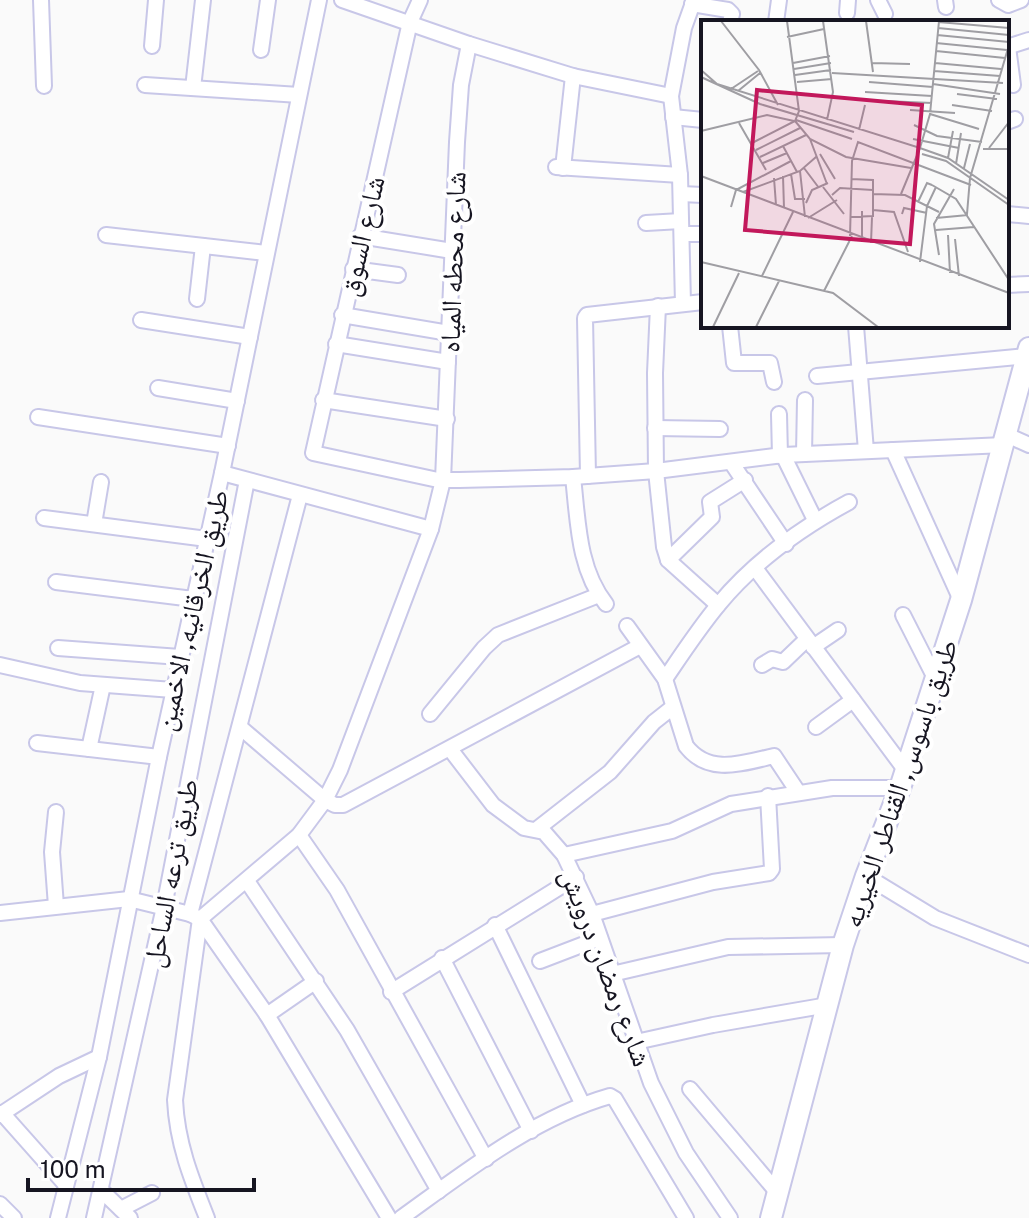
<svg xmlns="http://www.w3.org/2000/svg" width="1029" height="1218" font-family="'Public Sans','Noto Naskh Arabic',sans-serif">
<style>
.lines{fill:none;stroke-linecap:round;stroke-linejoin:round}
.street-casing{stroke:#c8c7e8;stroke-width:18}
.secondary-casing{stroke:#c8c7e8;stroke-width:24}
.street{stroke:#fff;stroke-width:14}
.secondary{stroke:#fff;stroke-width:20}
.labels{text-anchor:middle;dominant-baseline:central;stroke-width:8;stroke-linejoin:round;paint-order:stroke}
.street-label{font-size:28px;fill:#161521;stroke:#fff}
.inset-road{fill:none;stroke:#9f9ea3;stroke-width:2}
.view{fill:#c2185b;fill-opacity:0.15;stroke:#c2185b;stroke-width:4}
.inset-edge{fill:none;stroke:#161521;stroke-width:4}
</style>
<rect width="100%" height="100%" fill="#fafafa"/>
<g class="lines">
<g class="street-casing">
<g id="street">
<polyline points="41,0 44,86"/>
<polyline points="342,0 469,44 573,76 671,96"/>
<polyline points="420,0 410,22 313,453 438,480 459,480 573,477 656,471 783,455 1004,445"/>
<polyline points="878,0 885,14"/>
<polyline points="945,0 946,7"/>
<polyline points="999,0 1008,5 1021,0"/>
<polyline points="692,4 728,10 732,14 730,22"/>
<polyline points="847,13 848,0"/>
<polyline points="776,22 779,0"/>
<polyline points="152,46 156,0"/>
<polyline points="1007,47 1029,40"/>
<polyline points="1008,47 1013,85"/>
<polyline points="261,50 268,0"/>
<polyline points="145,85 299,95"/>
<polyline points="193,88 203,0"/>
<polyline points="673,117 703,120"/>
<polyline points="1007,122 1015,119"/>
<polyline points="556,167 680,175"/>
<polyline points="563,168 573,76"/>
<polyline points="681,194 703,195"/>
<polyline points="1007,214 1029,216"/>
<polyline points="646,223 681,221"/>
<polyline points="682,234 703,234"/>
<polyline points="106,235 266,253"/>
<polyline points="360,236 452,251"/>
<polyline points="353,269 398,275"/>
<polyline points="1007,285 1029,284"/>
<polyline points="197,299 203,246"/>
<polyline points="683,304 680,175 671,96 684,28 694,0"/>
<polyline points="658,306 655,373 656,471 664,547 668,560 718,605"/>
<polyline points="342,315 449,333"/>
<polyline points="141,320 250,337"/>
<polyline points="730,326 734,363 770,363 774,382"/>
<polyline points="856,326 866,451"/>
<polyline points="336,344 448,362"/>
<polyline points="817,376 1027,356"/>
<polyline points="158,388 237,401"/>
<polyline points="323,400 447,419"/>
<polyline points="779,414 780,456"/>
<polyline points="38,417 228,446"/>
<polyline points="655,428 720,429"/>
<polyline points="1007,435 1029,445"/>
<polyline points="893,450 961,600"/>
<polyline points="804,454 805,400"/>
<polyline points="783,455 815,520"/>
<polyline points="731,462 786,544"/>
<polyline points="222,473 431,529"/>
<polyline points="588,476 585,318 587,315 703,302"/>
<path d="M573 477C578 521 578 569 606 604"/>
<polyline points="44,518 207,539"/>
<polyline points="94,524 101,482"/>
<polyline points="668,560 712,517 710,502 745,480"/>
<polyline points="755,568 906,771"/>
<polyline points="56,582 193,599"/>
<polyline points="903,615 936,680"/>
<path d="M627 626 665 679 686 746C709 776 743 763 774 756L798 792"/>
<polyline points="813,647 838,630"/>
<polyline points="58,648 180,657"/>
<polyline points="0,665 80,683 173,690"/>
<polyline points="762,665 772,659 783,662 807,639"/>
<path d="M665 679C682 654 699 628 719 604 753 563 801 528 849 502"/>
<polyline points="430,714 484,648 498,635 599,595"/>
<polyline points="816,727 853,700"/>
<polyline points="241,728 325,800 335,805 343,805 640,646"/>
<polyline points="37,743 159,757"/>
<polyline points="89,749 103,685"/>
<polyline points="450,749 493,805 524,828 544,832 564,855 592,914 651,1083 686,1153 730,1218"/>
<polyline points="537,829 610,772 654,722 673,707"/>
<polyline points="299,835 337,890 486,1159"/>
<polyline points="564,855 672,831 731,804 832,788 900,788"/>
<polyline points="866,876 935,918 1029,955"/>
<polyline points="247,881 347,1030 439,1191"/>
<polyline points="56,906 52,852 56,812"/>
<polyline points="0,913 129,899 190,914 200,919 267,1015 389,1218"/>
<polyline points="190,914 300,495"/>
<polyline points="592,914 713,882 769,873 772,869 768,796"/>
<polyline points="200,919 299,835 325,800 340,770 431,529 443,480 457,142 461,85 469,44"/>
<path d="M200 919 175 1100C177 1143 191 1178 207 1218"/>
<polyline points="495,925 583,1105"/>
<polyline points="442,958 531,1131"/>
<polyline points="540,961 600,938"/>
<polyline points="612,974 728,947 843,945"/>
<polyline points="391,992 576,877"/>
<polyline points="267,1015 316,981"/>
<polyline points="636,1042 713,1025 828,1005"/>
<polyline points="690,1089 777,1192"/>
<polyline points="2,1113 66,1185"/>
<polyline points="0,1115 59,1076 99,1057"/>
<polyline points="102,1191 130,1218"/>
<polyline points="0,1204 14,1218"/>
<polyline points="121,1209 152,1193"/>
<polyline points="58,1218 99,1057 159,757 222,473 319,0"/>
<polyline points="94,1218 164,907 247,480"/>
<path d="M401 1218C465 1172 533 1118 610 1096L615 1099 686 1218"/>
</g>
</g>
<g class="secondary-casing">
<polyline id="secondary" points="771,1218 843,945 866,876 900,788 961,600 1029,348"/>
</g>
<use href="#street" class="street"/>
<use href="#secondary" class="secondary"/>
</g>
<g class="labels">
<g class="street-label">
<text transform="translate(361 236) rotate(-77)">شارع السوق</text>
<text transform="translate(452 262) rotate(-88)">شارع محطه المياه</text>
<text transform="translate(191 610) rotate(-77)">طريق الخرقانيه, الاخمين</text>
<text transform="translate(899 783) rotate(-71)">طريق باسوس, القناطر الخيريه</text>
<text transform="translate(170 873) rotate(-79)">طريق ترعه الساحل</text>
<text transform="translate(607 967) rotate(69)">شارع رمضان درويش</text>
</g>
</g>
<g transform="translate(701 20)">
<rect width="308" height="308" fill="#fafafa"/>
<path class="inset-road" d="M20 1 58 50 77 85M122 1 132 72 126 100M165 1 172 52M237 2 308 8M237 8 308 15M236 15 308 22M86 17 123 9M235 23 306 30M235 31 304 38M92 43 129 36M171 43 209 44M234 43 300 49M93 49 130 43M0 50 16 64 219 128 229 94 238 1M233 51 299 56M131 53 302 63M94 55 130 50M0 57 59 84 153 112M96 62 131 59M168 62 232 67M232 64 299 74M30 69 57 51M37 71 59 53M164 72 231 76M256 74 296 79M183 81 231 83M251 85 291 91M209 90 254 93M229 94 278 109M95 100 151 119M94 101 109 119 145 137 210 148M38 103 65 150M213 105 236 116 281 122M158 110 164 85M0 111 66 95 93 101M109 119 126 164M212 119 258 128M51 123 94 101 98 91 86 1M82 126 96 152M288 128 308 102M282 129H308M55 130 99 108M119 134 134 159M221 134 245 141 308 185M59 137 105 115M247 138 252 111M62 143 86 133M255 144 260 113M103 148 118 168M263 148 269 124M99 151 104 197M90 154 94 179H104M0 156 308 273M82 156 83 188M73 158 75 185M150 159 172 160V196L150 197M231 165 255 179 308 260M122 167 143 194M42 172 99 151 115 137M172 174 204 175 238 192M200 174 219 128 247 138 308 180M131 175 139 168 172 170M217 182 226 163 231 165M105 183 111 170 127 163M30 187 35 170 90 141M172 190 193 192 207 232M161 191V220M201 194 203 188 226 193M266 194 269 158 308 25M107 198 136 180M235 198 267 195M235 210 273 207M247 215 249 253M149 216 151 141 157 122 270 165M254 219 258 256M170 223 171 197M238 235 233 204 253 169M0 242 132 273 177 307M219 242 226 186 235 167M61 256 92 192M123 271 151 216M12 307 38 253M55 307 78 261"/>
<path class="view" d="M56 70 221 85 209 224 44 210Z"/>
<rect width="308" height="308" class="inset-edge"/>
</g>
<path d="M28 1178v12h226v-12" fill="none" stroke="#161521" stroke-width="4"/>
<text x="40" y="1178" font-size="24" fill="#161521" stroke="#ffffff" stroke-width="6" paint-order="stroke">100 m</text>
</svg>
